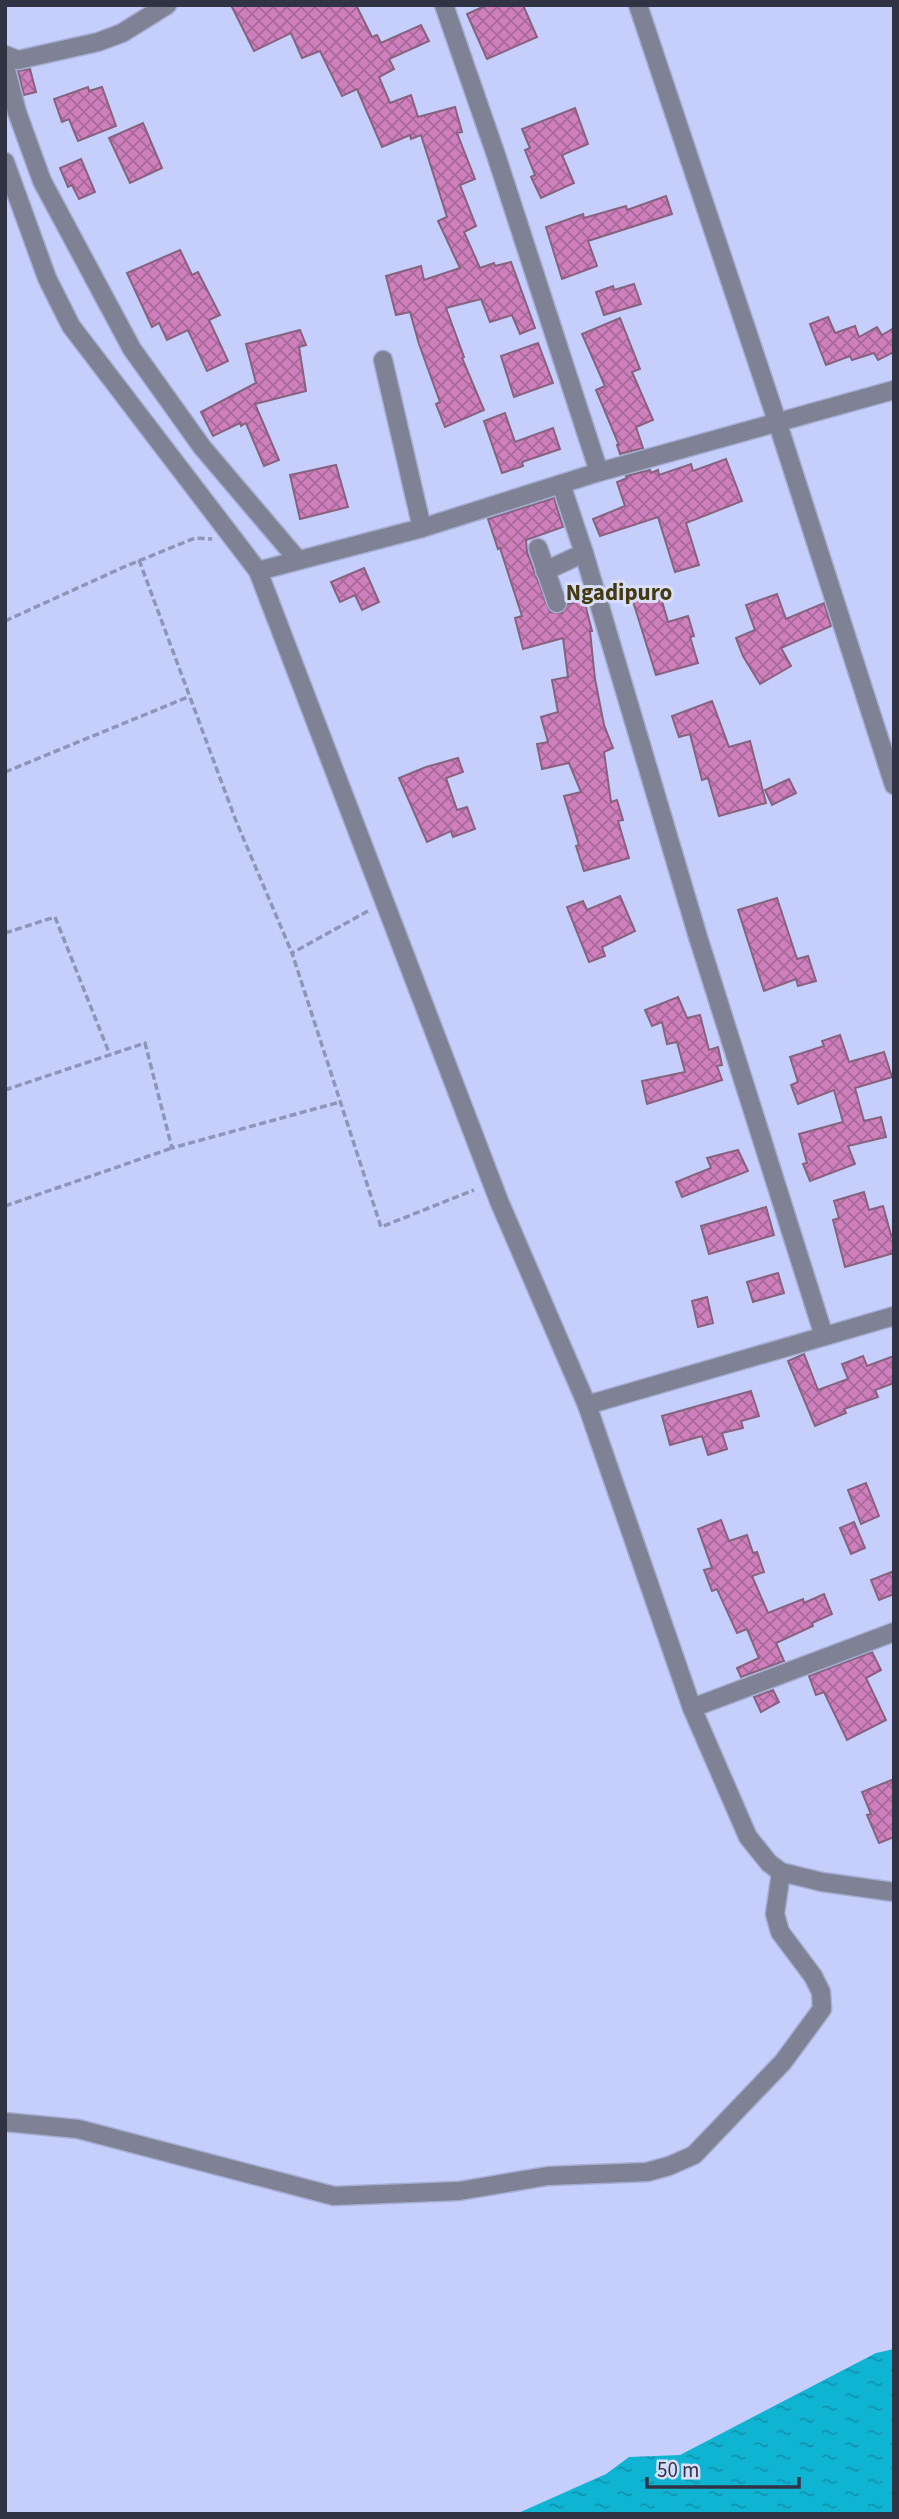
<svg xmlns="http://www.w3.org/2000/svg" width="899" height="2519" font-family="'Source Sans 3',sans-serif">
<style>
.water{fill:url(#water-ripples)}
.building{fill:url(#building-cross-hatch);stroke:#87627e;stroke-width:2}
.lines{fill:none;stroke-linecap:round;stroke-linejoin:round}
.minor-casing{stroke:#a5add3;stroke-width:21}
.path{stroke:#8e95b7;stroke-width:3.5;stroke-dasharray:7 3.5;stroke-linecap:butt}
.minor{stroke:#7e8294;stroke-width:18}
.labels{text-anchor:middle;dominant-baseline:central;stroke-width:6;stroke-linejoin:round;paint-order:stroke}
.quarter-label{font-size:23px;font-weight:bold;fill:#443a11;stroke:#d8def8}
</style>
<defs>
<pattern id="water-ripples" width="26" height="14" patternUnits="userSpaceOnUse" patternTransform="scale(1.75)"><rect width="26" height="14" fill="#10b4d3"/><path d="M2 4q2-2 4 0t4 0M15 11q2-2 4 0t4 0" fill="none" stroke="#1093ad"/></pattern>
<pattern id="building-cross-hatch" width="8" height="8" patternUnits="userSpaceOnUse" patternTransform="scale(1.75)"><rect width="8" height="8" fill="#ce7fbc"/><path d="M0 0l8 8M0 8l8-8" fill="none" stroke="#a8699a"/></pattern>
</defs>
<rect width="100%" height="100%" fill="#c6cffb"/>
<polygon class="water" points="894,2349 894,2514 516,2514 606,2474 629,2457 680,2455 876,2353"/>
<g class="building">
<polygon points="231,5 356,5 372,37 377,35 381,43 421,25 429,41 389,59 394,69 379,77 390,103 411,95 418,117 455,107 462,132 457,133 475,179 460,185 476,226 464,232 480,268 494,263 495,266 511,262 535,328 520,334 512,315 490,322 481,299 446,308 464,357 462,358 484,410 445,427 436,404 440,402 419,344 410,312 396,315 386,276 421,266 424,280 460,268 438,221 447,217 421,135 411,139 410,135 382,147 357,89 342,96 320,51 302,58 291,33 254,51"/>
<polygon points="487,5 523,5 537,37 487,59 467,14"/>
<polygon points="30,69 36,92 24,95 18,71"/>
<polygon points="88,87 89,91 102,87 116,126 78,141 69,119 62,122 54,99"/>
<polygon points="575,108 588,144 562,155 574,183 541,198 531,177 535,175 525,150 530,148 522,129"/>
<polygon points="143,123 162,168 130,183 109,138"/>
<polygon points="81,159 95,192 79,199 72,185 68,187 60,168"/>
<polygon points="666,196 672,214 588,241 597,266 562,279 546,227 583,214 584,218 626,206 627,210"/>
<polygon points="180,250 192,275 198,272 220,315 209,320 228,361 207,371 188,330 167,340 159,323 152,327 127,273"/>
<polygon points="634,284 641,304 604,315 596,292 613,286 614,290"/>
<polygon points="828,317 835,333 855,326 859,337 877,327 882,335 894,328 894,352 878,360 874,353 852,360 850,356 826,365 810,324"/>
<polygon points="620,318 640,369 632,372 653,420 636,427 643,448 620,454 617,445 619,445 596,390 605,386 582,334"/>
<polygon points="300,330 306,345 299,347 306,391 255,404 279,460 264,466 246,423 241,426 240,423 213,436 201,412 256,383 246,344"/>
<polygon points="538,343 553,383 514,397 501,356"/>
<polygon points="505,413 515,442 553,428 560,449 522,462 523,466 502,473 484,421"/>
<polygon points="726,459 742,501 686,523 699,565 675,572 658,517 600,536 593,519 625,506 617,482 627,478 626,476 650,470 651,473 658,470 659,475 691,464 693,471"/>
<polygon points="336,465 348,507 300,519 290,475"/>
<polygon points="554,498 563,527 526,540 527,552 550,612 561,613 568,604 584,600 592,631 590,631 595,679 604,725 613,748 604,752 611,802 617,800 623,820 618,821 629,858 584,871 576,846 579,845 564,796 581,792 569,763 542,769 537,744 548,742 541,717 558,712 552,680 568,677 563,638 523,649 515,618 522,616 500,548 498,549 488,519"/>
<polygon points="364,568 379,602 362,610 355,595 340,602 331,582"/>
<polygon points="658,587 668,622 688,616 694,636 690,637 698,663 656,675 631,595"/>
<polygon points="777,594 786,619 824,603 831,626 781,648 791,666 760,684 743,656 736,638 755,630 746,605"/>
<polygon points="712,701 729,747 750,741 766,803 719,816 708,778 702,780 690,734 679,737 672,716"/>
<polygon points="458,758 463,772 446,778 457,810 467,807 475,829 453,837 451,831 427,842 399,778 426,767"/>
<polygon points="789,779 796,793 772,805 765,790"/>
<polygon points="620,896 635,931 602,947 605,956 589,962 567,907 583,901 587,910"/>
<polygon points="777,898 797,959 808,956 816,981 798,986 796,979 764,991 738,910"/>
<polygon points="678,997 687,1018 700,1015 709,1050 718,1047 722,1065 717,1066 722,1080 647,1104 642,1081 685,1072 677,1042 667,1044 662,1022 652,1026 645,1010"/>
<polygon points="840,1035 849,1062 884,1052 892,1077 855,1088 864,1121 881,1117 886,1137 848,1146 855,1164 810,1181 803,1164 807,1163 799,1134 843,1122 834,1090 798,1104 791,1085 798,1082 790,1057 824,1046 822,1041"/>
<polygon points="738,1150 748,1171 682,1197 676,1182 711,1168 707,1158"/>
<polygon points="864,1192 869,1210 883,1206 891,1235 894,1235 894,1253 845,1267 833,1220 839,1218 834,1201"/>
<polygon points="766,1207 774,1235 709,1254 701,1226"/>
<polygon points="778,1273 784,1293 753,1302 747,1282"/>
<polygon points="707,1297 713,1323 698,1327 692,1301"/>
<polygon points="804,1354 818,1390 848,1379 842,1364 863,1356 867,1366 894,1356 894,1383 875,1390 878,1397 844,1409 846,1413 815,1426 788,1361"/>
<polygon points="751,1391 759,1416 741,1421 743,1428 722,1433 727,1449 708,1455 702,1436 670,1445 662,1416"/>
<polygon points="866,1483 879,1516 861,1524 848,1490"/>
<polygon points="721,1520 729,1541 747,1535 753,1553 757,1552 764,1572 752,1576 768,1613 803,1599 804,1603 824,1594 832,1614 812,1623 813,1626 776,1643 784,1661 741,1677 737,1668 759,1658 747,1629 737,1633 717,1589 712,1591 704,1570 712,1568 698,1529"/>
<polygon points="854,1522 865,1548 851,1554 840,1528"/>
<polygon points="894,1571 894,1594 879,1600 871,1580"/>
<polygon points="872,1652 881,1670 866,1678 886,1720 847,1740 824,1692 816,1695 809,1676"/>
<polygon points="773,1690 779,1702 761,1712 754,1697"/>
<polygon points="894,1779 894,1837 879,1843 867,1815 871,1814 862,1792"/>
</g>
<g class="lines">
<g class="minor-casing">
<g id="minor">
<polyline points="444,5 496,155 599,472"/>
<polyline points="638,5 777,421 894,785"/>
<polyline points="5,55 18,60 98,42 122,33 167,5"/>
<polyline points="5,66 17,112 42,181 132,349 202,447 298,560"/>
<polyline points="5,162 47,278 71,326 258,571 499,1201 587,1405 692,1708 748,1837 769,1863 781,1872 822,1882 894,1892"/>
<polyline points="383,360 422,528"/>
<polyline points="561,484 584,553 698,937 824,1336"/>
<polyline points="538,548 557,603"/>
<polyline points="258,571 422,528 599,472 894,390"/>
<polyline points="545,571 584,553"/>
<polyline points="587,1405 894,1316"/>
<polyline points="692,1708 894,1632"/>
<polyline points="5,2122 78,2129 334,2196 459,2191 548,2176 647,2172 669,2166 694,2155 783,2062 822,2009 821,1992 813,1976 780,1932 775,1914 781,1872"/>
</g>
</g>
<g class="path">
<polyline points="139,560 236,821 292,953"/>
<polyline points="5,621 126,566 195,538 212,539"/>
<polyline points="5,772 188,697"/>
<polyline points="368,911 292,953 381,1227 474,1190"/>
<polyline points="5,933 55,917 110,1055"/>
<polyline points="5,1090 145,1043 172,1148 340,1102"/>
<polyline points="5,1206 172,1148"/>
</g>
<use href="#minor" class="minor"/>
</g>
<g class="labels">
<g class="quarter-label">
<text x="619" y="592">Ngadipuro</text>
</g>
</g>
<rect width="899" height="2519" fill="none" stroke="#303344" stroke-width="14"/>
<path d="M647 2477v10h152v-10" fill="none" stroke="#303344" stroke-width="3.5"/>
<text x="657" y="2477" font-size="21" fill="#303344" stroke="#d8def8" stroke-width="5" paint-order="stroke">50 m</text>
</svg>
